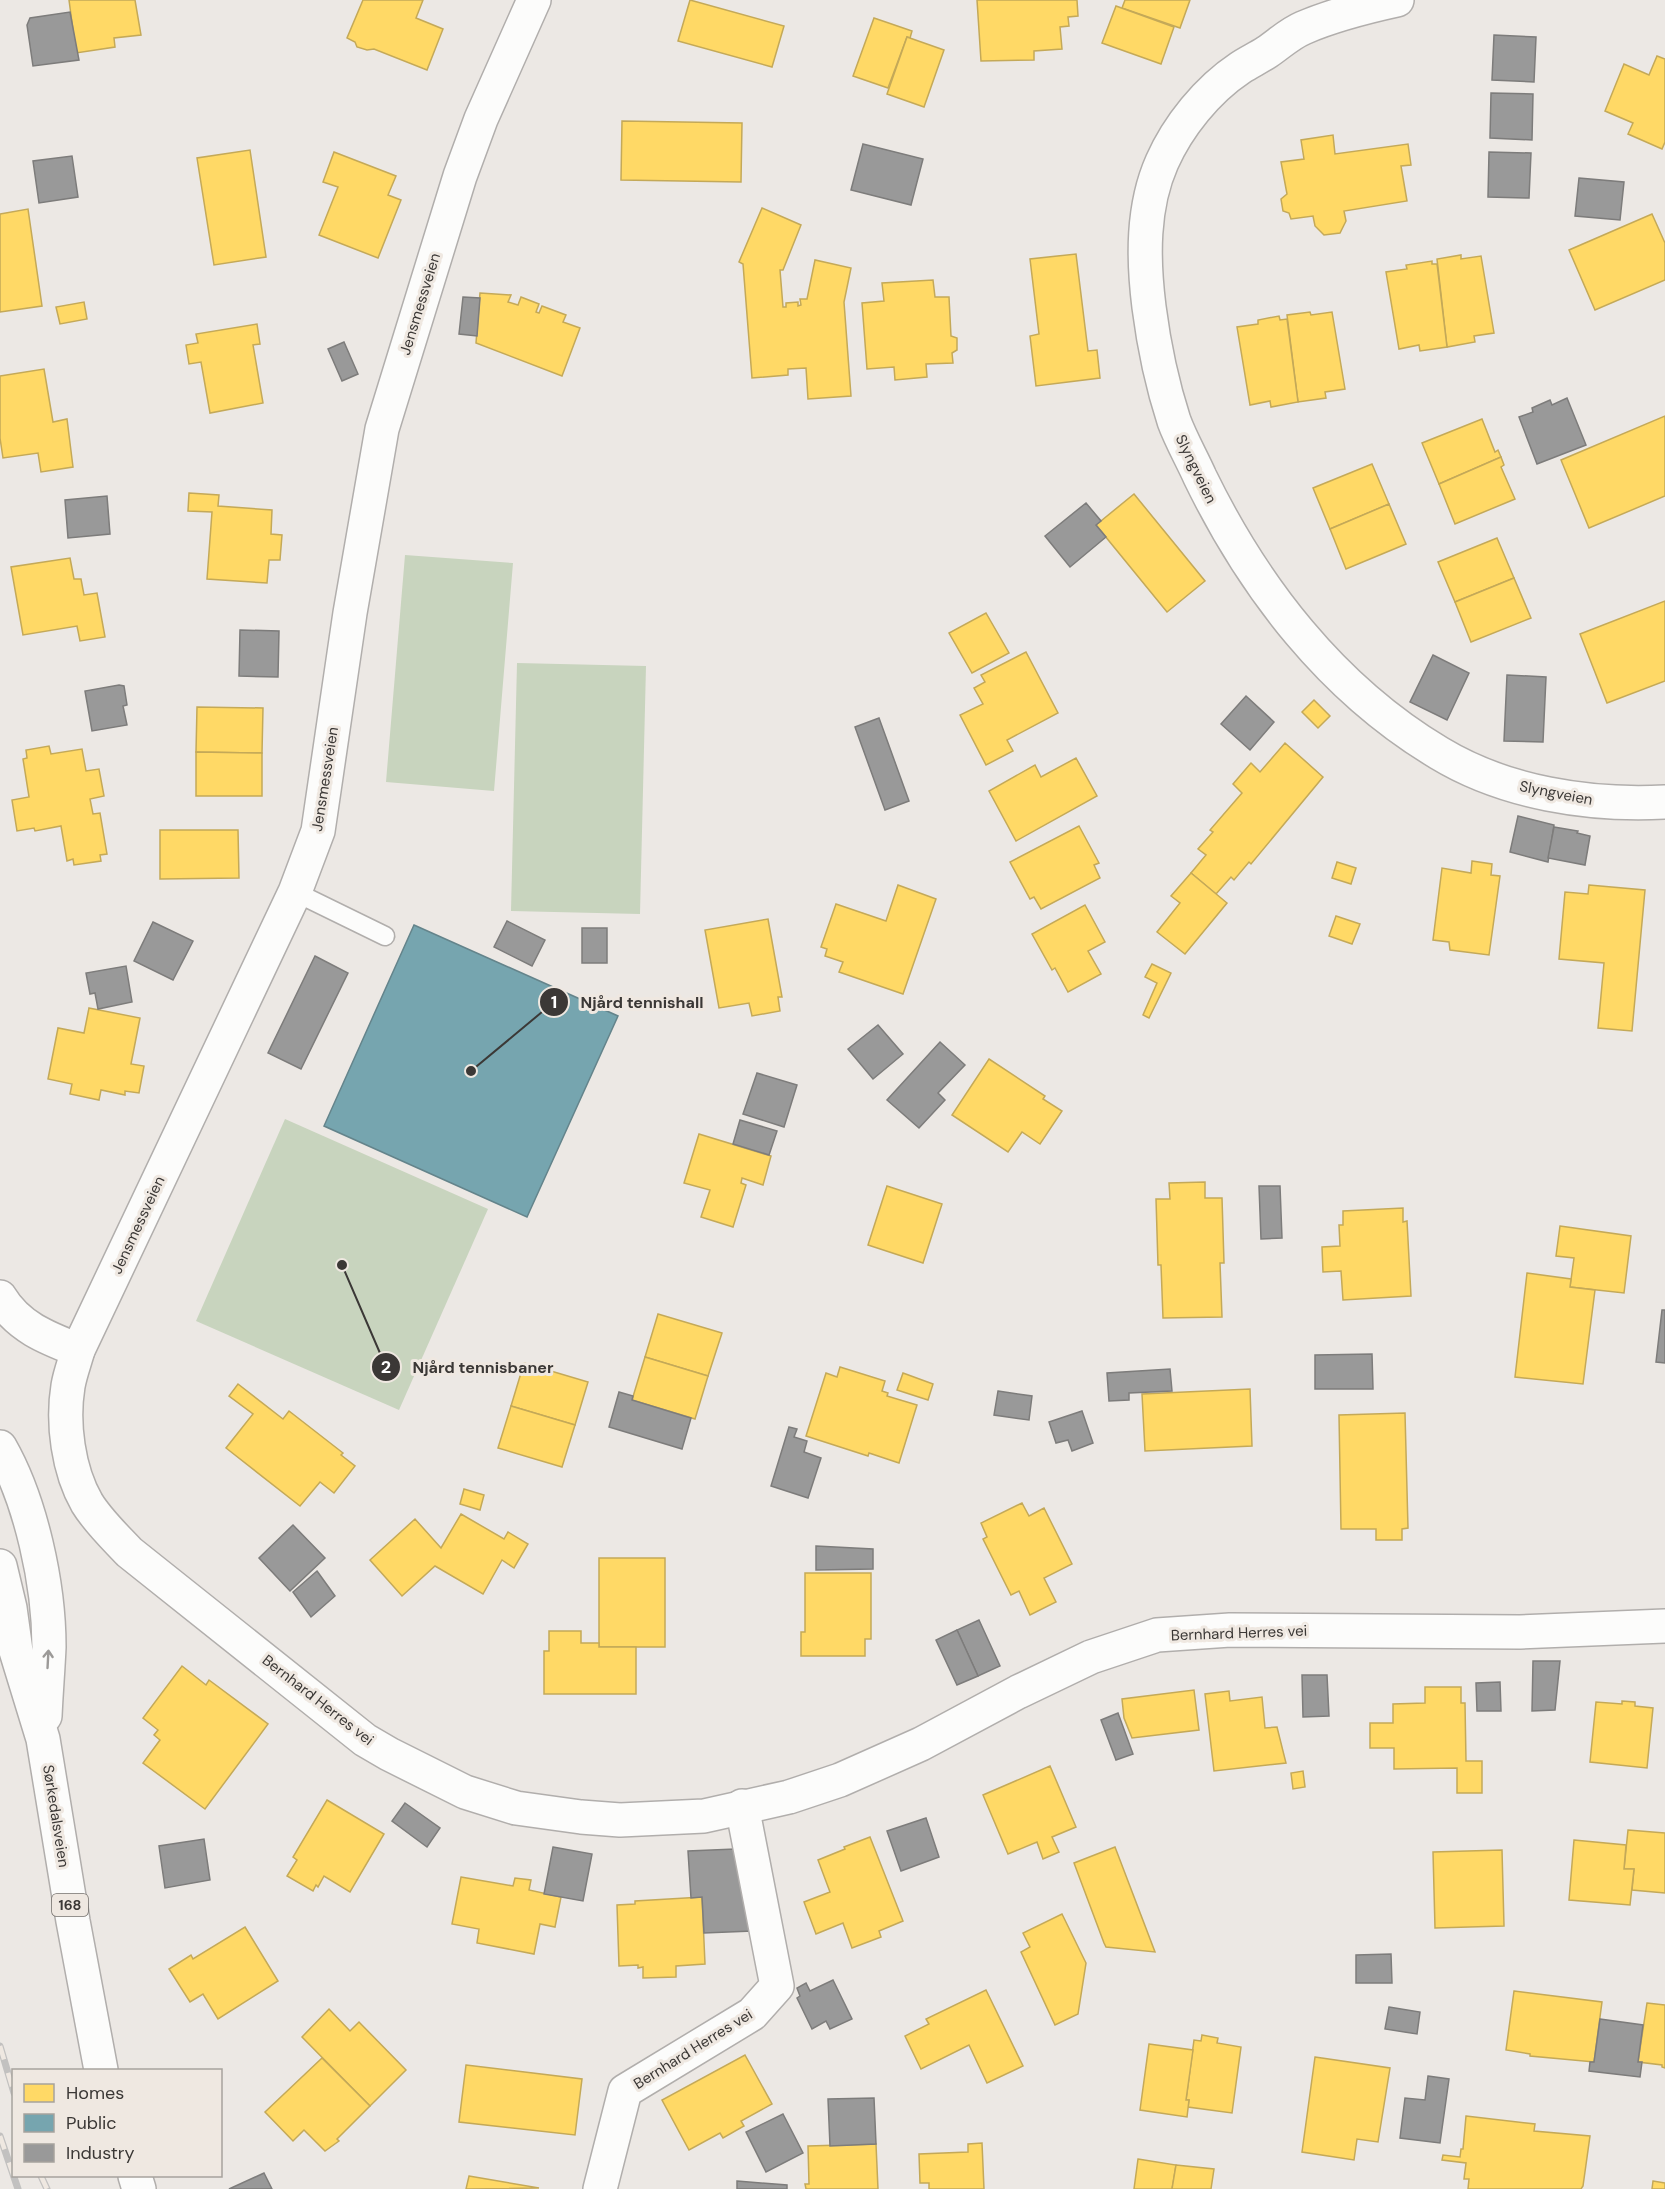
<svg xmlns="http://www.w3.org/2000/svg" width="1665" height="2189" font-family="'DM Sans',sans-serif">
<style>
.green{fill:#c8d4be}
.homes{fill:#ffd966;stroke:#c4a958;stroke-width:1.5}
.public{fill:#76a5af;stroke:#64848b;stroke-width:1.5}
.industry{fill:#999;stroke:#7d7c7b;stroke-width:1.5}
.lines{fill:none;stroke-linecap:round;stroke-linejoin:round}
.lane-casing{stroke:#b1aeac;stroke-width:21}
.street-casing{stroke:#b1aeac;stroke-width:36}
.primary-casing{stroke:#b1aeac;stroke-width:36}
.lane{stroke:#fcfcfb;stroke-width:18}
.street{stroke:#fcfcfb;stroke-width:33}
.primary{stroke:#fcfcfb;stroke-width:33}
.rail-casing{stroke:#c2c1c0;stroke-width:7}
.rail{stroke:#efe8e1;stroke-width:4.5;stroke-dasharray:14;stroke-linecap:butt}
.oneway{stroke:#9c9a98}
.labels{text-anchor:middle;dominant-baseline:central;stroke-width:6;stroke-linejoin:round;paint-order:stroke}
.shield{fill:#efe8e1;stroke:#716d69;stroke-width:1.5}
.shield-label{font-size:14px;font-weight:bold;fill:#3b3836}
.street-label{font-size:15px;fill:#3b3836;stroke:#efe8e1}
.leader{fill:none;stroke:#3b3836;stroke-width:2}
.callout-dot{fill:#3b3836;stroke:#efe8e1;stroke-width:2}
.mark-label{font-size:18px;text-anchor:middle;font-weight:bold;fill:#fff}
.callout-label{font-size:16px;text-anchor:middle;font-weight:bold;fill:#3b3836;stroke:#efe8e1;stroke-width:6;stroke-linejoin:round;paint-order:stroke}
</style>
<rect width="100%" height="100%" fill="#ece8e4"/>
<g class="green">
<polygon points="405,555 513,563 494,791 386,782"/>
<polygon points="517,663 646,666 640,914 511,911"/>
<polygon points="285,1119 488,1209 399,1410 196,1321"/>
</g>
<g class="homes">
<polygon points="69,0 135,0 141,35 114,38 115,47 76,53"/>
<polygon points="363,0 423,0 416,18 443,29 427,70 374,49 367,50 357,47 355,42 347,38"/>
<polygon points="690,0 784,26 772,67 678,41"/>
<polygon points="977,0 1077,0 1078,16 1068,17 1069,26 1060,27 1062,49 1034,51 1034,60 981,61"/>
<polygon points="1125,0 1190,0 1180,28 1122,8"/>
<polygon points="1116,6 1174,27 1161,64 1102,43"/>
<polygon points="874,18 912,31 910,38 907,37 888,88 853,76"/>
<polygon points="907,37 944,50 924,107 887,94"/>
<polygon points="1657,56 1665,59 1665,142 1662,149 1628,134 1633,123 1605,111 1624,64 1649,75"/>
<polygon points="622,121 742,123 741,182 621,180"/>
<polygon points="1333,135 1335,154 1408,144 1411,165 1401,166 1407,201 1344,211 1346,221 1340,233 1324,235 1315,226 1313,216 1291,219 1289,213 1283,211 1281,199 1287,194 1281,162 1304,159 1301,140"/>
<polygon points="250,150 266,257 214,265 197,158"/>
<polygon points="334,152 396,176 388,195 401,200 378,258 319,235 338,187 323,182"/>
<polygon points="762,208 801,225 783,270 780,270 783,307 786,307 786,303 798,302 798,306 801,305 800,299 807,299 815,260 851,268 844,302 851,396 808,399 806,368 788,369 788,375 752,378 743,264 739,262"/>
<polygon points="28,209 42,306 0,312 0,214"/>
<polygon points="1652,214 1665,243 1665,280 1595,310 1569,250"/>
<polygon points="1076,254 1088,351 1097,350 1100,378 1036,386 1030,336 1039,334 1030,259"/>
<polygon points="1461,255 1461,259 1481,256 1494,333 1474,336 1475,342 1447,347 1437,259"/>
<polygon points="1432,261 1432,264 1437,264 1447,347 1420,351 1419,345 1399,349 1386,272 1407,269 1406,265"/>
<polygon points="933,280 935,297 949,297 951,336 957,338 957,350 952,353 953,363 926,364 927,377 895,380 894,367 867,369 862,303 884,301 882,283"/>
<polygon points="480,293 511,295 508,302 518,305 521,297 539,304 536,312 539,313 542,306 566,315 563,322 580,328 562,376 476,343"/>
<polygon points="84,302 87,319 60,324 56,307"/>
<polygon points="1310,312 1311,315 1332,312 1345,389 1325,392 1326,398 1298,402 1287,315"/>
<polygon points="1279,316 1280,320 1287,319 1298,402 1271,407 1270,401 1250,405 1237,327 1258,324 1258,320"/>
<polygon points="257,324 260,344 253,345 263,403 210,413 201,362 189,364 186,345 198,343 196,334"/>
<polygon points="44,369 53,422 67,419 73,467 41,472 38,453 3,458 0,438 0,376"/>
<polygon points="1665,416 1665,496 1589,528 1561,460"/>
<polygon points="1482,419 1495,452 1498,450 1501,457 1439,484 1422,443"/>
<polygon points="1501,457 1504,465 1501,467 1515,499 1455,524 1439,484"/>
<polygon points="1372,464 1389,504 1330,529 1313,488"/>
<polygon points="189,493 219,495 218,506 272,510 271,534 282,535 280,560 269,560 267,583 207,579 212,512 188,511"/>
<polygon points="1134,494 1205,581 1167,612 1096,525"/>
<polygon points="1389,504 1406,544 1346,569 1330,529"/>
<polygon points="1497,538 1514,578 1455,602 1438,562"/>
<polygon points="70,558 74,579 81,579 84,595 97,593 105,637 80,641 77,626 23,635 11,567"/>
<polygon points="1514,578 1531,618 1471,642 1455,602"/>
<polygon points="1665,601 1665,681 1607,703 1580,634"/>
<polygon points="986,613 1009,653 972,673 949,633"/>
<polygon points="1026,652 1058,713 1007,740 1013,751 986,765 960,715 983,704 974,688 985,682 981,675"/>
<polygon points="1314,700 1330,716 1318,728 1302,712"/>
<polygon points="197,707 263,708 262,753 196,752"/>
<polygon points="1285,743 1323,777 1251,864 1249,862 1234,880 1231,877 1216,894 1191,873 1206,855 1198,849 1213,832 1210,830 1242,793 1233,784 1251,763 1260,772"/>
<polygon points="49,746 51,754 82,749 86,771 99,769 104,796 90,799 93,814 100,813 107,854 100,855 101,861 74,865 73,859 67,861 61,826 35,831 34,828 17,831 12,800 29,797 23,759 27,758 26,750"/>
<polygon points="196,752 262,753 262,796 196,796"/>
<polygon points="1076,758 1097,796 1016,841 989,791 1035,765 1041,777"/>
<polygon points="1079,826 1099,863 1094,865 1100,878 1041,909 1034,897 1030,899 1010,862"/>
<polygon points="160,830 238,830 239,878 160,879"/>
<polygon points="1472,861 1492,864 1491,875 1500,876 1489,955 1450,950 1449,942 1433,940 1442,868 1471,873"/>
<polygon points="1337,862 1356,868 1351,884 1332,878"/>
<polygon points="1191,873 1227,903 1185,954 1157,932 1180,903 1171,896"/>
<polygon points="898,885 936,899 903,994 839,972 843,962 825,956 827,949 821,947 836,904 886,921"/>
<polygon points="1589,885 1645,890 1632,1031 1598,1028 1604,963 1559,959 1565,892 1588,894"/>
<polygon points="1085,905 1105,942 1088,951 1101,974 1068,992 1055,968 1052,970 1032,934"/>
<polygon points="1336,916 1360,924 1352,944 1329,936"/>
<polygon points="768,919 782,997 778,997 780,1011 752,1016 749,1003 719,1008 705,930"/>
<polygon points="1152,964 1171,973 1149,1018 1143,1015 1157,983 1145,977"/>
<polygon points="89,1008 140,1018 131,1064 144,1066 139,1093 125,1091 125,1095 101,1090 99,1100 70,1094 72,1084 48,1079 58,1028 84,1033"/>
<polygon points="989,1059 1045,1096 1043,1099 1062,1111 1040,1144 1022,1132 1008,1152 952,1115"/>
<polygon points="699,1134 771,1156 763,1185 742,1178 741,1183 746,1185 733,1227 701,1217 710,1190 684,1183"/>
<polygon points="1205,1182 1205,1198 1222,1198 1224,1263 1220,1263 1222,1317 1163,1318 1161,1265 1158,1265 1156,1199 1170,1199 1169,1183"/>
<polygon points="887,1186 942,1204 923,1263 868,1245"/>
<polygon points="1403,1208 1403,1222 1407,1221 1411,1296 1343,1300 1341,1271 1323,1272 1322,1247 1340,1246 1339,1225 1343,1225 1343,1211"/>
<polygon points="1560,1226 1631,1236 1624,1293 1570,1287 1574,1258 1556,1256"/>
<polygon points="1527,1273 1571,1279 1570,1287 1595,1290 1583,1384 1515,1377"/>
<polygon points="658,1314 722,1333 708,1376 645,1357"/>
<polygon points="645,1357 708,1376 695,1419 632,1400"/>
<polygon points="524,1363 588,1382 575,1425 511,1406"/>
<polygon points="840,1367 885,1381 882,1391 888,1393 887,1396 917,1405 899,1463 869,1453 868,1456 806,1436 826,1373 837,1377"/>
<polygon points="903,1373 933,1384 928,1400 897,1390"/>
<polygon points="238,1384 283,1419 289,1411 343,1453 341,1455 355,1466 334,1493 320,1482 300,1506 226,1448 253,1414 229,1396"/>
<polygon points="1250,1389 1252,1446 1145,1451 1142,1394"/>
<polygon points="511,1406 575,1425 562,1467 498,1448"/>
<polygon points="1405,1413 1408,1528 1402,1529 1402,1540 1376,1540 1376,1529 1341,1529 1339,1415"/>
<polygon points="464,1489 484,1495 480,1510 460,1504"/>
<polygon points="1022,1503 1029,1516 1044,1508 1072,1564 1044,1578 1056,1602 1030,1615 1019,1591 1011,1595 983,1539 987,1537 981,1523"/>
<polygon points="461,1514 504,1539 508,1532 528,1544 514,1568 502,1560 483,1594 435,1566 402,1596 370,1560 415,1519 441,1548"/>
<rect x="599" y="1558" width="66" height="89"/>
<polygon points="805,1573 871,1573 871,1639 865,1639 865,1656 801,1656 801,1632 805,1632"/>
<polygon points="549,1631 581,1631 581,1643 599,1643 599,1647 636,1647 636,1694 544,1694 544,1651 549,1651"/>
<polygon points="182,1666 206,1685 209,1680 268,1724 205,1809 143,1763 160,1740 154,1735 158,1730 143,1718"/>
<polygon points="1425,1687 1461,1687 1461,1703 1465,1703 1466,1761 1482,1761 1482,1793 1457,1793 1457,1768 1394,1769 1394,1748 1370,1748 1370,1723 1393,1723 1393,1704 1425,1703"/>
<polygon points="1194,1690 1199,1730 1132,1738 1124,1718 1122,1699"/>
<polygon points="1229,1691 1230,1701 1262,1697 1265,1728 1277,1727 1286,1763 1214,1771 1205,1694"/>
<polygon points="1622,1701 1635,1702 1635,1706 1653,1708 1647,1768 1590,1762 1596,1702 1622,1704"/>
<polygon points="1050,1766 1076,1827 1052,1837 1059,1852 1043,1859 1037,1842 1008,1854 983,1795"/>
<polygon points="1303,1771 1305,1787 1293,1789 1291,1773"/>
<polygon points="327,1800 384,1834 350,1892 324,1876 318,1887 316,1885 313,1891 287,1876 297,1860 293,1857"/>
<polygon points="1628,1830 1665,1833 1665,1893 1632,1890 1634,1869 1624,1869"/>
<polygon points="870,1837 903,1921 879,1931 881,1937 852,1948 843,1923 816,1934 804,1902 830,1892 818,1860 845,1849 844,1847"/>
<polygon points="1574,1840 1626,1845 1624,1869 1634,1869 1630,1905 1569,1900"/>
<polygon points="1115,1847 1155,1952 1106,1947 1104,1943 1074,1863"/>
<polygon points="1502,1850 1504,1926 1435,1928 1433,1852"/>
<polygon points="461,1877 513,1886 515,1878 531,1880 529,1890 561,1897 555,1927 540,1924 534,1954 477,1943 479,1929 452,1924"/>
<polygon points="702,1897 705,1964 676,1966 676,1977 643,1978 643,1967 638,1968 638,1965 619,1966 617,1905 635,1904 635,1901"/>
<polygon points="1062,1914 1086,1963 1078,2014 1055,2025 1021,1952 1030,1947 1023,1933"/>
<polygon points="245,1927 278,1981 218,2019 203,1994 190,2002 169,1969 191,1955 193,1959"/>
<polygon points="986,1990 1023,2066 987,2083 969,2045 921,2069 905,2036 929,2024 926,2019"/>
<polygon points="1514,1991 1602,2002 1594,2062 1530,2056 1530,2054 1506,2050"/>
<polygon points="1647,2003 1665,2005 1665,2068 1662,2067 1662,2065 1638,2062"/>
<polygon points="329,2009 350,2031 359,2022 406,2070 370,2106 302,2037"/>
<polygon points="1202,2035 1218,2038 1217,2043 1241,2047 1232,2113 1188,2107 1189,2100 1186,2100 1194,2040 1201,2041"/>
<polygon points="1149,2044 1193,2050 1186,2100 1189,2100 1187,2117 1140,2110"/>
<polygon points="745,2055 772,2104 741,2121 744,2126 723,2138 720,2133 689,2150 662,2100"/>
<polygon points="1315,2057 1390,2068 1378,2142 1357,2139 1354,2160 1302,2152"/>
<polygon points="322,2058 370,2106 337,2139 339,2141 325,2151 304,2130 293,2141 265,2112"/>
<polygon points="466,2065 582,2079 575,2135 459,2122"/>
<polygon points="1466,2116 1535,2124 1534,2131 1590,2136 1583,2186 1581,2189 1468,2189 1469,2179 1464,2179 1466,2163 1442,2160 1443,2155 1460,2157 1461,2149 1463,2149"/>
<polygon points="982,2143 984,2189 929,2189 929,2183 920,2183 919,2154 968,2152 968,2144"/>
<polygon points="876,2144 878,2189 806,2189 805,2184 809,2184 808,2146"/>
<polygon points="1138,2159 1176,2165 1172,2189 1134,2189"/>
<polygon points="1176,2165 1214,2169 1211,2189 1172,2189"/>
<polygon points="469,2176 539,2188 466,2189"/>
<polygon points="1653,2181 1665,2183 1665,2189 1652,2189"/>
</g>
<polygon class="public" points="414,925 618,1016 527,1217 324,1126"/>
<g class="industry">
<polygon points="70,12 79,60 33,66 27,25 30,18"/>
<polygon points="1494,35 1536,37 1534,82 1492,80"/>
<polygon points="1491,93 1533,94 1532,140 1490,138"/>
<polygon points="863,144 923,159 911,205 851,190"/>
<polygon points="1489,152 1531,153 1529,198 1488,197"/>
<polygon points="72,156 78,197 39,203 33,161"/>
<polygon points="1579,178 1624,182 1620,220 1575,216"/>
<polygon points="463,297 480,298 477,336 459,334"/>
<polygon points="344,342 358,374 342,381 328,349"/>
<polygon points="1567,398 1586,445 1537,464 1519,417 1533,412 1532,408 1550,400 1552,405"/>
<polygon points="107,496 110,534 68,538 65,500"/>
<polygon points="1086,503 1101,521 1096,525 1106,537 1070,567 1045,536"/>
<polygon points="240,630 279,631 278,677 239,676"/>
<polygon points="1433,655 1469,673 1447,720 1410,702"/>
<polygon points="1507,675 1546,677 1543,742 1504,741"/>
<polygon points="119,685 124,686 127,705 123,706 127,725 92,731 85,691"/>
<polygon points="1246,696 1274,722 1250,750 1221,724"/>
<polygon points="879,718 909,801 885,810 855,727"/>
<polygon points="1518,816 1554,825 1548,862 1510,852"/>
<polygon points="1554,827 1578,831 1577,833 1590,836 1585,865 1548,858"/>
<polygon points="507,921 545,940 532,966 494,947"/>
<polygon points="153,922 193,941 173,980 134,961"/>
<rect x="582" y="928" width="25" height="35"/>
<polygon points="315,956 348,973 301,1069 268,1053"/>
<polygon points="126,966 132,1002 98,1009 95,993 90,994 86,973"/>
<polygon points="878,1025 903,1054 873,1079 848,1049"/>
<polygon points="940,1042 965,1065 938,1093 945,1100 919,1128 887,1100"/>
<polygon points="757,1073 797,1085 784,1127 743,1114"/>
<polygon points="740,1120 777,1131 769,1155 733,1144"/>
<polygon points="1259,1186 1280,1186 1282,1238 1261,1239"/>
<polygon points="1662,1310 1665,1310 1665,1363 1656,1362"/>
<polygon points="1372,1354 1373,1389 1315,1389 1315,1355"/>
<polygon points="1170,1369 1172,1391 1129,1393 1129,1400 1109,1401 1107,1373"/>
<polygon points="998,1391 1032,1396 1029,1420 994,1415"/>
<polygon points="619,1392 633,1396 632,1400 691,1418 682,1449 609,1427"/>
<polygon points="1082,1411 1093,1443 1072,1451 1068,1440 1056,1443 1049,1422"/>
<polygon points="789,1427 797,1429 794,1437 807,1441 804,1452 821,1458 808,1498 771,1486"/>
<polygon points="293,1525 325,1558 290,1591 259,1558"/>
<polygon points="816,1546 873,1549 873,1569 816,1570"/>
<polygon points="317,1571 335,1596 311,1617 293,1592"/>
<polygon points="979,1620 1000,1666 978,1676 957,1630"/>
<polygon points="957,1630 978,1676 957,1685 936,1640"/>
<polygon points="1533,1661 1560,1661 1555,1710 1532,1711"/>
<polygon points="1302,1675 1327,1675 1329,1716 1303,1717"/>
<polygon points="1500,1682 1501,1711 1477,1711 1476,1683"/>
<polygon points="1118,1713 1133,1754 1116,1760 1101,1720"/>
<polygon points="405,1803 440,1828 427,1847 392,1821"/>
<polygon points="926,1818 939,1857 901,1871 887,1831"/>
<polygon points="204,1839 210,1880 165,1888 159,1846"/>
<polygon points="553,1847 592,1854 583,1901 544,1894"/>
<polygon points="735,1849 752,1931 704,1933 702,1897 691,1898 688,1851"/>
<polygon points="1391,1954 1392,1983 1356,1983 1356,1955"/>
<polygon points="833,1980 852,2019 830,2029 826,2021 812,2029 797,1998 800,1996 797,1988 806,1983 810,1991"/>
<polygon points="1389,2007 1420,2012 1417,2034 1385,2029"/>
<polygon points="1600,2019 1643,2025 1638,2062 1642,2062 1640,2077 1589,2071 1590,2062 1594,2062"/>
<polygon points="1428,2076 1449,2079 1440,2143 1400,2138 1405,2098 1425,2100"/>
<polygon points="874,2098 876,2144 830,2146 828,2099"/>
<polygon points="783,2114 803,2153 766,2172 746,2132"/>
<polygon points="264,2173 272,2189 229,2189"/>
<polygon points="737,2181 787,2185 787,2189 737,2189"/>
</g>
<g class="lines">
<g class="lane-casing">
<polyline id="lane" points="295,892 385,936"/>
</g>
<g class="street-casing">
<g id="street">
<path d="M534 0 481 119 460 176 382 429 350 613 318 831 295 892 78 1350C75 1361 70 1374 68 1386 62 1423 68 1470 87 1503 98 1521 114 1536 129 1552L365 1740 389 1754 465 1792 516 1808 581 1817 620 1820 704 1816 789 1797 840 1780 921 1744 1018 1692 1091 1657 1157 1635 1230 1630 1520 1632 1665 1626"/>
<path d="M1397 0C1365 7 1333 15 1303 28 1289 34 1279 44 1267 52 1258 58 1249 62 1240 68 1207 90 1178 126 1162 162 1142 207 1143 259 1149 307 1154 346 1162 384 1174 421 1181 440 1192 459 1200 477 1254 588 1332 689 1439 753 1505 793 1589 806 1665 802"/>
<path d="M0 1297C18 1327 47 1338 78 1350"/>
<polyline points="600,2189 625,2091 752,2014 777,1986 742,1806"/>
</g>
</g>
<g class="primary-casing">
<g id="primary">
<path d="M0 1447C31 1501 49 1584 49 1647 48 1670 46 1693 45 1716"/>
<polyline points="0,1566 10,1608 16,1651 43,1739 73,1921 101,2070"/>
<polyline points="135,2176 139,2189"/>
</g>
</g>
<use href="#lane" class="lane"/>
<use href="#street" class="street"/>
<use href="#primary" class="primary"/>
<g class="rail-casing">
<g id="rail">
<polyline points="0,2046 14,2093"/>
<polyline points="0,2136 18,2189"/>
<polyline points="41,2176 47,2189"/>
</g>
</g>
<use href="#rail" class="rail"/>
</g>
<defs><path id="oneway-shaft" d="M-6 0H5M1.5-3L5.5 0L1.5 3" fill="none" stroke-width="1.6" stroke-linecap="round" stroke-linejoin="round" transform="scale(1.5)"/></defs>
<use class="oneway" href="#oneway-shaft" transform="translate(48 1659) rotate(-87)"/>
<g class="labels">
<rect class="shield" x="52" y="1894" width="36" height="22" rx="4.5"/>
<g class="shield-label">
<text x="70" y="1905">168</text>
</g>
<g class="street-label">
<text transform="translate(420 304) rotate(-73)">Jensmessveien</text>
<text transform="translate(1196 469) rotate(64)">Slyngveien</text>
<text transform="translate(325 779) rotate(-81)">Jensmessveien</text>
<text transform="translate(1556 793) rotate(11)">Slyngveien</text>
<text transform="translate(138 1225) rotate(-65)">Jensmessveien</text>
<text transform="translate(1239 1633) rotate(-2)">Bernhard Herres vei</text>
<text transform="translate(318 1700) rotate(38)">Bernhard Herres vei</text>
<text transform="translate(56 1816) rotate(81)">Sørkedalsveien</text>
<text transform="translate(693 2049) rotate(-32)">Bernhard Herres vei</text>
</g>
</g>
<path class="leader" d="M471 1071L554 1002M342 1265L386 1367"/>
<g class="callout-dot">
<circle cx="471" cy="1071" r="6"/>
<circle cx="342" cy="1265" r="6"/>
<circle cx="554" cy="1002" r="15"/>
<circle cx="386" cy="1367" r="15"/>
</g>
<g class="mark-label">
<text x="554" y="1008">1</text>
<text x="386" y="1373">2</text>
</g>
<g class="callout-label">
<text x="642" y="1008">Njård tennishall</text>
<text x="483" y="1373">Njård tennisbaner</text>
</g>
<rect x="12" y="2069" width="210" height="108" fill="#efe8e1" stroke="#a7a29d" stroke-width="1.5"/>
<rect x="24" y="2084" width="30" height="18" fill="#ffd966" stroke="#a7a29d" stroke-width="1.5"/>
<text x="66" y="2099" font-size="18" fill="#3b3836">Homes</text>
<rect x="24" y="2114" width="30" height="18" fill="#76a5af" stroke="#a7a29d" stroke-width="1.5"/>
<text x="66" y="2129" font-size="18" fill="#3b3836">Public</text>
<rect x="24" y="2144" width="30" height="18" fill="#999999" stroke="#a7a29d" stroke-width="1.5"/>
<text x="66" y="2159" font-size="18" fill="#3b3836">Industry</text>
</svg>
